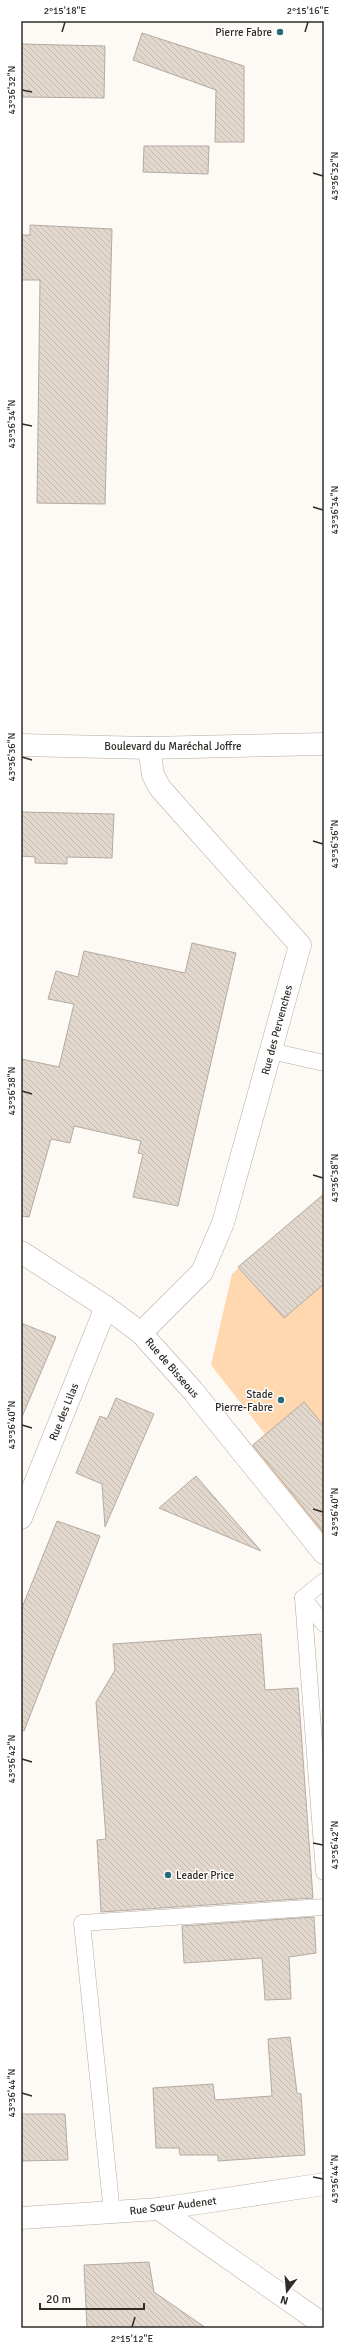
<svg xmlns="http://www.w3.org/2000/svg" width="345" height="2349" font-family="Signika,sans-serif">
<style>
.grass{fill:#ffd8b0}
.building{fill:url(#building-back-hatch);stroke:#b5aaa0}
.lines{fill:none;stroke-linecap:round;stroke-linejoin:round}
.lane-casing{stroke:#b7aca2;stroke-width:17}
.street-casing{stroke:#b7aca2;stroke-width:23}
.secondary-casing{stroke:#b7aca2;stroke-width:23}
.lane{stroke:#fff;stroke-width:16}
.street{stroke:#fff;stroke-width:22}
.secondary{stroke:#fff;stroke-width:22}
.ticks{fill:none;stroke:#302c28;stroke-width:1.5}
.poi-dot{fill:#26697b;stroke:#fff;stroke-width:1.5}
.labels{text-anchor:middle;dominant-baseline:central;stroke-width:3;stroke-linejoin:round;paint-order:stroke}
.poi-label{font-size:11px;fill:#302c28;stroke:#fff;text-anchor:end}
.street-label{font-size:11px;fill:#302c28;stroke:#fff}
.neatline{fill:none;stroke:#302c28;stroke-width:1.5}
.ticks-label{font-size:10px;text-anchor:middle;fill:#302c28}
</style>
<defs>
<pattern id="building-back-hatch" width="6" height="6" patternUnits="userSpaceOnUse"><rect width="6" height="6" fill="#e3d8cd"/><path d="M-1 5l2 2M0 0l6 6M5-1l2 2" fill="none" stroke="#c3bab0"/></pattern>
</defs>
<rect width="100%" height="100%" fill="#fdf9f4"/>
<polygon class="grass" points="324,1193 324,1539 249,1448 265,1434 211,1365 232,1274"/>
<g class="building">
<polygon points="142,33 244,66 244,142 215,142 216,90 133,60"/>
<polygon points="21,44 105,46 104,98 21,97"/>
<polygon points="144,146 209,146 208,174 143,172"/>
<polygon points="30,225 112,229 105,504 37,503 40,280 21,280 21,235 30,235"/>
<polygon points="21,812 114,814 112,858 67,857 67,864 35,863 35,857 21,856"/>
<polygon points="192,943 236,953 178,1206 133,1197 143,1154 138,1153 141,1141 74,1126 70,1143 51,1139 29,1217 21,1216 21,1059 59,1067 74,1004 48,999 56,971 78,977 84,951 185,973"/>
<polygon points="324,1194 324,1284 284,1318 238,1267"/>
<polygon points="21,1323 56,1337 21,1419"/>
<polygon points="116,1398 154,1414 105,1527 102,1484 76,1473 100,1416 107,1419"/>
<polygon points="304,1402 324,1426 324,1533 253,1445"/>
<polygon points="196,1476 261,1551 159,1508"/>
<polygon points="57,1521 100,1536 24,1731 21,1730 21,1610"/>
<polygon points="261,1634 265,1690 298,1688 313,1898 101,1912 97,1840 106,1839 96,1702 115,1670 113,1644"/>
<polygon points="314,1917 316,1953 289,1957 291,1999 265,2000 262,1958 184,1963 182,1926"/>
<polygon points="290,2037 297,2093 301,2094 305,2155 218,2161 218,2155 180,2155 179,2148 156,2148 153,2088 213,2084 215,2100 272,2096 268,2039"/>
<polygon points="21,2114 65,2114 68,2160 21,2161"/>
<polygon points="149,2262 154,2292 206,2328 87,2328 84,2265"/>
</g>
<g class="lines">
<g class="lane-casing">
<g id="lane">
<polyline points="271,1051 324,1063"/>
<polyline points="303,1598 324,1872"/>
<polyline points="303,1598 324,1624"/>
<polyline points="303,1598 324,1581"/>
<polyline points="112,2213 82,1923 324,1907"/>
</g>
</g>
<g class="street-casing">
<g id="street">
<polyline points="21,1252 106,1307 141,1333 193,1391 324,1553"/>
<polyline points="141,1333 202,1272 223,1223 300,945 160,788 153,775 149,748"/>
<polyline points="21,1518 106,1307"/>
<polyline points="159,2209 324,2325"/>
</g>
</g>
<g class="secondary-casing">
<g id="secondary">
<polyline points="21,745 149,748 324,744"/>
<polyline points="21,2218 159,2209 324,2184"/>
</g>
</g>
<use href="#lane" class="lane"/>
<use href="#street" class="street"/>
<use href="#secondary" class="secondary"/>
</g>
<path class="ticks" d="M62 32 65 22M305 32 308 22M22 90 32 92M313 173 323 176M22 424 32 426M313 507 323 510M22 757 32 760M313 841 323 844M22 1091 32 1094M313 1175 323 1178M22 1425 32 1428M313 1509 323 1512M22 1759 32 1762M313 1843 323 1845M22 2093 32 2096M313 2177 323 2179M132 2327 135 2317"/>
<g class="poi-dot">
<circle cx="280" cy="32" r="4"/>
<circle cx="281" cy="1400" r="4"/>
<circle cx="168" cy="1875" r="4"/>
</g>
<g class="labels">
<g class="poi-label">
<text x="272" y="32">Pierre Fabre</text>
<text x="273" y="1394">Stade<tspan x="273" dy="13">Pierre-Fabre</tspan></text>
<text x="176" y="1875" text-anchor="start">Leader Price</text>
</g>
<g class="street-label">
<text x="173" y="746">Boulevard du Maréchal Joffre</text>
<text transform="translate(277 1030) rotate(-75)">Rue des Pervenches</text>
<text transform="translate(172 1368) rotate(49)">Rue de Bisseous</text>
<text transform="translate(64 1412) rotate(-68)">Rue des Lilas</text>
<text transform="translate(173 2206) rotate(-7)">Rue Sœur Audenet</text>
</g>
</g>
<rect width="345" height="2349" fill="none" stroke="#ffffff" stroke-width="44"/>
<g transform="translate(287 2291) rotate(196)" stroke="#ffffff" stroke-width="3" paint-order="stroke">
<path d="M0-3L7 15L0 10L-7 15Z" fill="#302c28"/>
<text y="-6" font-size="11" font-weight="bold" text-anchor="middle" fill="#302c28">N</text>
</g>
<path d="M40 2303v6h104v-6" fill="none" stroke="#302c28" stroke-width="2"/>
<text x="46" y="2303" font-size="12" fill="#302c28" stroke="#ffffff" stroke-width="3" paint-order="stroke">20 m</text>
<rect x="22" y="22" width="301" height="2305" class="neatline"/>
<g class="ticks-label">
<text x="65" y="14">2°15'18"E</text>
<text x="308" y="14">2°15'16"E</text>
<text transform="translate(11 90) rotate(-90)" y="4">43°36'32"N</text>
<text transform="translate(334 176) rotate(-90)" y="4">43°36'32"N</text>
<text transform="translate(11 424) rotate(-90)" y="4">43°36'34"N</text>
<text transform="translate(334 510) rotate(-90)" y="4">43°36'34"N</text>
<text transform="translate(11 757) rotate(-90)" y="4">43°36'36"N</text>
<text transform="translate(334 844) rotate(-90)" y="4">43°36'36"N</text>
<text transform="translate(11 1091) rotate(-90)" y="4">43°36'38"N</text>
<text transform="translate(334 1178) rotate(-90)" y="4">43°36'38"N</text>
<text transform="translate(11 1425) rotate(-90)" y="4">43°36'40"N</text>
<text transform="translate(334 1512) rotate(-90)" y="4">43°36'40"N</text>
<text transform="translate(11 1759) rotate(-90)" y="4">43°36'42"N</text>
<text transform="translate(334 1845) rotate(-90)" y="4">43°36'42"N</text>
<text transform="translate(11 2093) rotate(-90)" y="4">43°36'44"N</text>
<text transform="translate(334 2179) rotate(-90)" y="4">43°36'44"N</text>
<text x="132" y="2342">2°15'12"E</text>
</g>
</svg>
